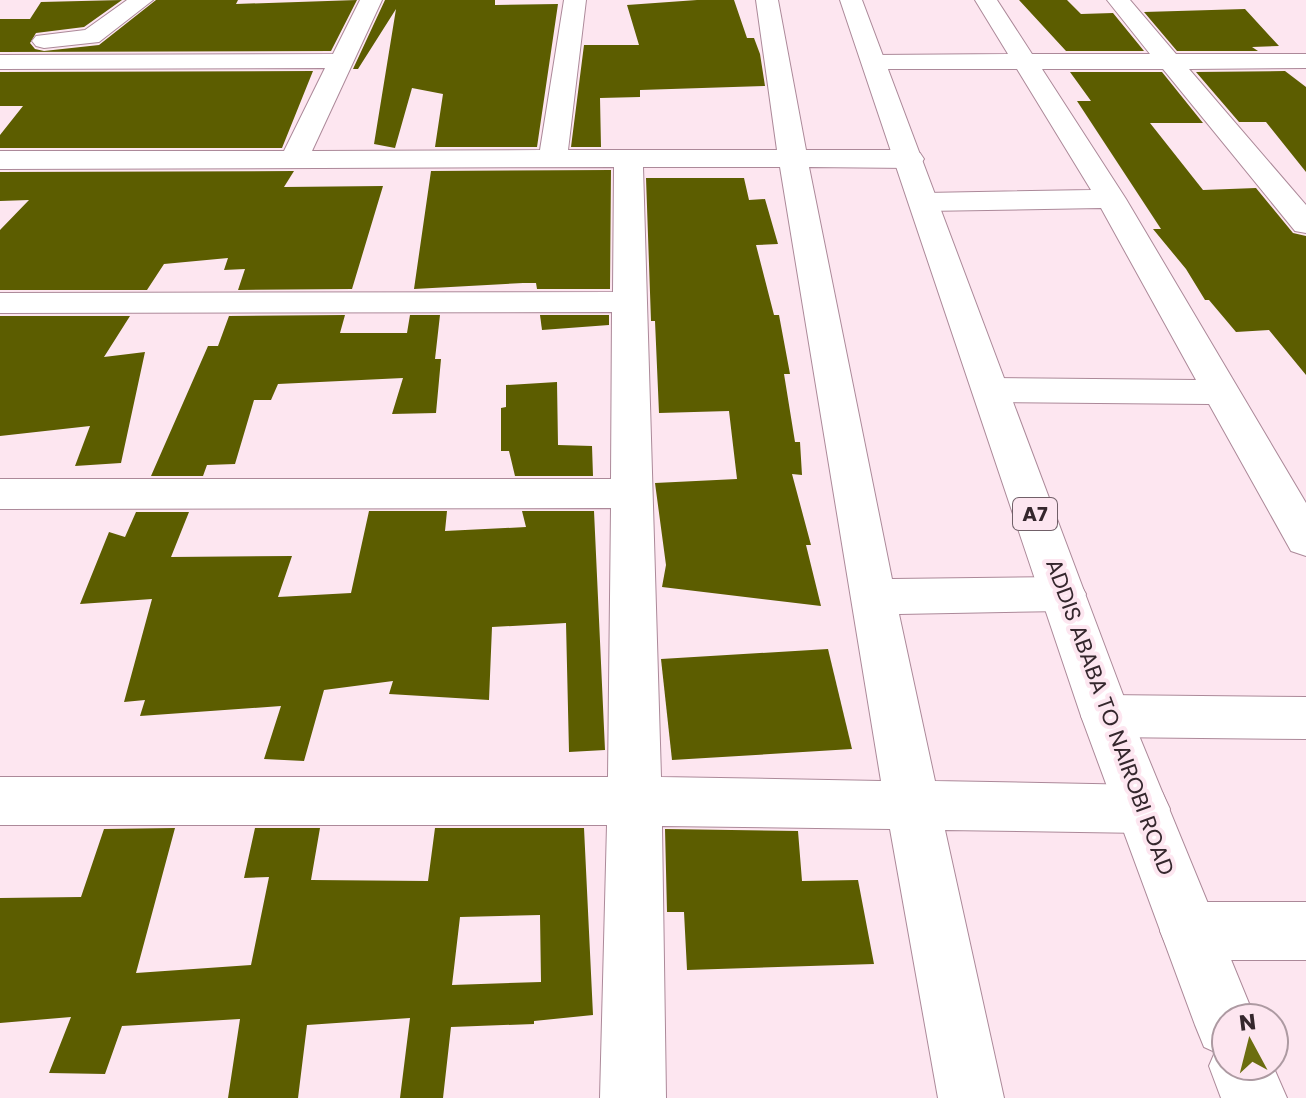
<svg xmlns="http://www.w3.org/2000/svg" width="1306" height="1098" font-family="Poppins,sans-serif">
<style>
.building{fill:#5c5d00;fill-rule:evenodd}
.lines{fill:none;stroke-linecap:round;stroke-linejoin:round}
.minor-casing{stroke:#ac8999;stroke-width:2}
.tertiary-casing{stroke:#ac8999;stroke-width:2}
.trunk-casing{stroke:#ac8999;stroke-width:2}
.minor{fill:#fff;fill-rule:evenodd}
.tertiary{fill:#fff;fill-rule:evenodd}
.trunk{fill:#fff;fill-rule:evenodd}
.labels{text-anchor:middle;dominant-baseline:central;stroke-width:8;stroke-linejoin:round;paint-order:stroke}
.shield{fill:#fde6f0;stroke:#716068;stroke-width:2}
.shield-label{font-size:20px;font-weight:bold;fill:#35272d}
.street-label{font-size:22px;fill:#35272d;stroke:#fde6f0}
</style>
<rect width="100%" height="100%" fill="#fde6f0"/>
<g class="building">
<polygon points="122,0 84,27 36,33 30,43 35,49 44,51 99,45 156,0 238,0 236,4 357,0 331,51 0,52 0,19 30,19 41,2"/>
<polygon points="385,0 495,0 495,5 558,4 537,147 435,147 443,94 412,88 395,148 374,144 396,9 358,69 353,69"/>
<polygon points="697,0 734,0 747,38 754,38 760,54 765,86 640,90 640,97 600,98 601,147 571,147 584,45 639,45 627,5"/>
<polygon points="1019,0 1067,0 1081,14 1113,13 1144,51 1066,51"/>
<polygon points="1245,9 1279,46 1252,47 1258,51 1177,51 1144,12"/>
<polygon points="313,71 282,148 0,148 0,135 23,106 0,106 0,72"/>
<polygon points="1285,71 1306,87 1306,172 1266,122 1239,122 1196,72"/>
<polygon points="1070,72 1162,72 1203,123 1150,123 1203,190 1256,188 1293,233 1306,236 1306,375 1269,330 1236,332 1209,300 1205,300 1186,269 1153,229 1161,229 1077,101 1091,101"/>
<polygon points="611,170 610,289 537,289 536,283 523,283 414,289 431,171"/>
<polygon points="294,171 284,187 383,186 352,289 238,290 245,269 224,270 228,258 164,264 147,290 0,290 0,230 29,200 0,201 0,172"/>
<polygon points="646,178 744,178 749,200 765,199 778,244 756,245 774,315 779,315 790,374 784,374 795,442 800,442 802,475 792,474 811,545 806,545 821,606 662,587 666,565 655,483 737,479 729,411 659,413 655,321 651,321"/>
<polygon points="345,315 340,333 407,333 410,315 440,315 435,359 441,359 436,413 392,414 403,378 278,384 271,400 254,400 235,464 207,465 203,476 151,476 208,346 218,346 229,316"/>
<polygon points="540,315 609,315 609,325 542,330"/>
<polygon points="0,316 130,316 104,357 145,352 121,463 75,466 90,426 0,436"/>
<polygon points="557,382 558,445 592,446 593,476 515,476 509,451 501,451 501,408 506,407 506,385"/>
<polygon points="369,511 447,511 445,531 526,527 522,511 594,511 605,750 569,752 566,623 492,627 489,700 389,694 393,681 324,690 304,761 264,759 281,706 140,716 145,700 124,702 152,599 80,604 109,532 125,537 136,512 189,512 171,557 292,556 278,597 351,593"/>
<polygon points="828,649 852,749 672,760 661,659"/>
<path d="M175 828 136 973 251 965 269 877 244 878 255 828H320L311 880 428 881 435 828H584L593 1015 534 1021V1024L451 1027 443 1098H400L410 1018 307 1025 298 1098H228L240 1019 122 1026 105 1074 49 1073 71 1017 0 1023V898L81 897 104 829ZM540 915 541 982 452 985 460 917Z"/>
<polygon points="665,829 798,831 802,881 858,880 874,964 687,970 684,912 667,912"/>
</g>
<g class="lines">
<g class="minor-casing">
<g id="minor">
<polygon points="127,0 153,0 99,42 44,48 36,46 32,41 36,36 85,30"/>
<path d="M360 0H382L312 151 540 150 564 0H586L568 150H777L756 0H778L806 150H910L920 153 924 159 920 165 910 168 809 167 892 579 1063 577 1079 582 1086 594 1079 606 1063 611 899 614 935 781 1143 785 1162 792 1170 809 1162 826 1143 833 945 830 1004 1098H938L890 829 662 826 666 1098H600L607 825H0V777H608L611 508 0 509V479H611L612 312 0 313V293L613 292 614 167 0 169V151H284L325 68 0 69V55L333 54ZM643 167H780L881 781 661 777Z"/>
<polygon points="975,0 997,0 1032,54 1150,54 1107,0 1130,0 1176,54 1306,54 1306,68 1189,69 1306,205 1306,233 1295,231 1163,69 1042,69 1126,199 1306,503 1306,556 1291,551 1209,404 991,402 978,398 972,390 978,382 991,378 1196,380 1101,208 925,211 914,208 910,202 914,196 925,193 1091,190 1017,69 875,69 866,67 863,62 866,57 875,55 1008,54"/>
</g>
</g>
<g class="tertiary-casing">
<g id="tertiary">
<polygon points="1106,695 1306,697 1306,739 1106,737 1088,731 1081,716 1088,701"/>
<polygon points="1190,902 1306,902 1306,960 1190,960 1169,952 1160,931 1169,910"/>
</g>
</g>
<g class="trunk-casing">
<polygon id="trunk" points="840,0 862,0 1131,716 1255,1018 1226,1018 1226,1066 1273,1066 1287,1098 1221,1098 1209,1066 1215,1052 1204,1047 1195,1025 1081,716"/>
</g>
<use href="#minor" class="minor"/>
<use href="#tertiary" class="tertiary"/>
<use href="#trunk" class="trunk"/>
</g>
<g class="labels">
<rect class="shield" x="1013" y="498" width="44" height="32" rx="6"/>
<g class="shield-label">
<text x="1035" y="514">A7</text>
</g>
<g class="street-label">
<text transform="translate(1110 717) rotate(70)">ADDIS ABABA TO NAIROBI ROAD</text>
</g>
</g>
<g transform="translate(1250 1042) rotate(353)"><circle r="38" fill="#fde6f0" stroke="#ad9aa2" stroke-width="2"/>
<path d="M0-6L14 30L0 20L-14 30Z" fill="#6c6d0f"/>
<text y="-12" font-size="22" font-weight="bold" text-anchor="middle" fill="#35272d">N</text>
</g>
</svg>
